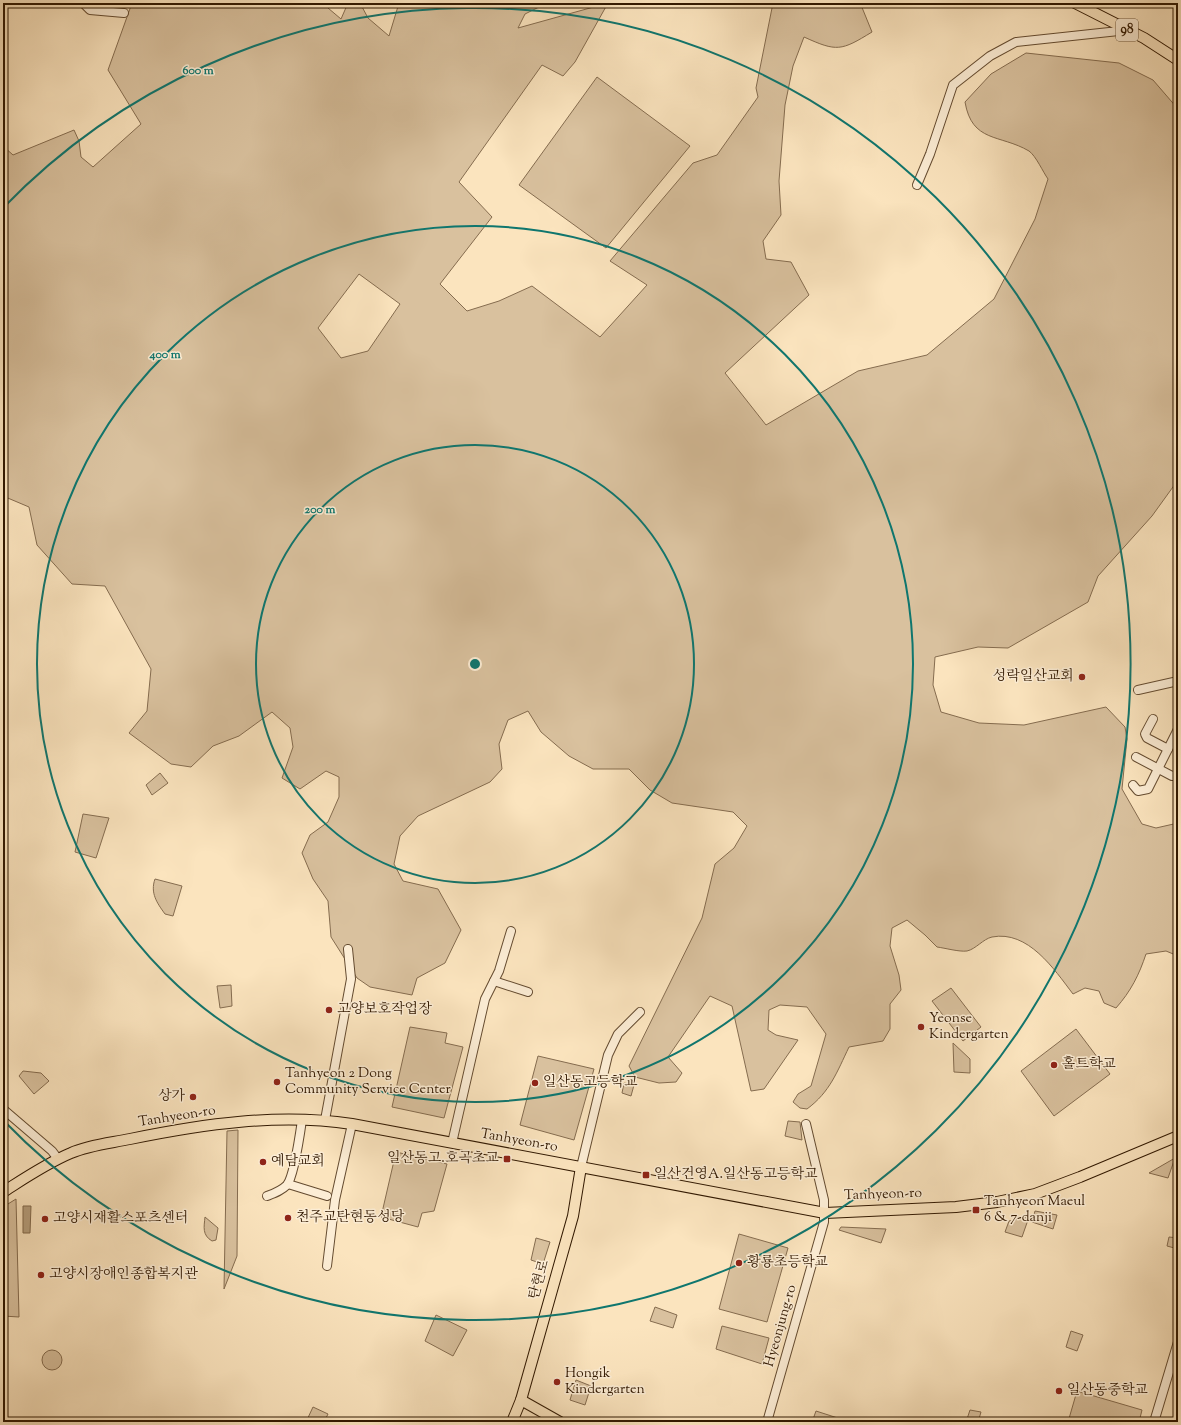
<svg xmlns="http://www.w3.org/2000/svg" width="1181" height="1425" font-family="'Sorts Mill Goudy','Noto Serif KR',serif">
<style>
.green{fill:#d9c19e;stroke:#856c4f;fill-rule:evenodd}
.water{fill:#b69f7d;stroke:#81694b}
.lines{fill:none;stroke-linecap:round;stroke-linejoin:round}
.minor-casing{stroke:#644b30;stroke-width:10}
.major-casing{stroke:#311800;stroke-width:12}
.minor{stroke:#fcedd5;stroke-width:8}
.major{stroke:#fbe4be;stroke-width:10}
.ring{fill:none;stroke:#0f766e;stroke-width:2}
.poi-dot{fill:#8f2418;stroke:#fcedd5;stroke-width:1.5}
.labels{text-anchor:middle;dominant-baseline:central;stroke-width:3;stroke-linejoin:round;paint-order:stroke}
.shield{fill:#fcedd5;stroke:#6e5840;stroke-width:1}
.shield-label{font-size:13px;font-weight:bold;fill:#311800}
.poi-label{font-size:14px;fill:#311800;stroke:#fcedd5;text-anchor:start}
.street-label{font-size:14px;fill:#311800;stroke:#fcedd5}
.centre{fill:#0f766e;stroke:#fcedd5;stroke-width:2}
.ring-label{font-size:12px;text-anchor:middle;font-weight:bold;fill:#0f766e;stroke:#fcedd5;stroke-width:3;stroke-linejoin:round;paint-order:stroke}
</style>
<rect width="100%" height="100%" fill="#fbe4be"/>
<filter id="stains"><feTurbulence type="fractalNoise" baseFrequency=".005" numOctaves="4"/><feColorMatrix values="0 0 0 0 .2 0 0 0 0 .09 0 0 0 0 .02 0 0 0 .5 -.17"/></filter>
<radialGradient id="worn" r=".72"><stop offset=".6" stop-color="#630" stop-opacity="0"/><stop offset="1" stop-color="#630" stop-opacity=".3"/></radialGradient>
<g class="green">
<path d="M132 3H328V8L341 19 348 3H360L368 18 389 36 399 3H547L525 14 518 28 608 3 575 62 563 76 542 65 459 182 492 217 440 284 467 311 499 301 532 286 600 337 647 285 610 261 693 163 717 155 758 97 756 88 773 3H859L861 5 872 32C841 51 837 52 804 37L793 66 785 105 779 181 781 215 763 241 766 259 791 262 809 295 725 373 766 425 858 371 927 355 994 299 1035 219 1048 179C1043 172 1036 156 1029 151 1000 134 972 143 965 102L991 74 1026 53 1119 63 1153 80 1178 109V480L1152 516 1098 576 1088 602 1008 648 978 647 935 657 933 685 941 712 979 723 1024 725 1106 707 1125 727 1127 739 1122 789 1142 824 1156 828 1178 823V956L1166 951 1146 954C1139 975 1131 991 1116 1008L1104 1003 1099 991 1085 988 1073 994C1054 969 1028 930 992 937 983 939 976 949 967 951 959 952 945 948 937 947L925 935 907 920 892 928 890 946 899 975 901 990 890 1004V1029L883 1041 849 1047C837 1072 830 1092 807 1109L800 1108 793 1102 798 1094 811 1086 826 1034 807 1007 780 1005 769 1010 768 1030 776 1035 798 1040 764 1089 751 1091 732 1006 710 996 668 1057 682 1073 676 1082 659 1083 635 1077 629 1066 702 918 715 864 734 848 747 826 733 812 672 803 650 790 629 769H593L569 756 541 732 528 711 508 720 499 744 502 769 490 782 418 816 400 836 394 864 403 881 438 889 461 930 445 963 417 978 412 995 370 987 357 978 331 937 328 901 313 879 302 853 310 835 328 822 339 797V777L326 771 300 789 282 778 293 747 290 728 272 712 239 736 213 746 191 767 171 764 129 733 147 711 151 669 105 586 72 584 37 545 29 507 3 496V146L13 155 74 130 79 141 81 157 93 167 141 124 108 70ZM359 274 400 304 368 351 341 358 318 328Z"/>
<polygon points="597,77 690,146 606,248 519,185"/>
<polygon points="160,773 168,783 152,795 146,785"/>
<polygon points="83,814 109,818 96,858 75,852"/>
<path d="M155 879 182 886 173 916 165 914C157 903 150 893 155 879Z"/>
<polygon points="231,985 232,1006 220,1008 217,986"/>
<polygon points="951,988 981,1027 963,1041 932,1001"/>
<polygon points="410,1027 447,1033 445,1043 463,1047 444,1118 392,1107"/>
<polygon points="1076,1029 1110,1074 1054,1116 1021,1071"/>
<polygon points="953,1043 970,1059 970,1073 954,1072"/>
<polygon points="538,1056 594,1069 574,1140 520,1125"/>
<polygon points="23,1071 41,1073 49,1081 34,1094 19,1076"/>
<polygon points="624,1083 634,1085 631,1096 622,1093"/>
<polygon points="788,1121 800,1122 802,1140 785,1136"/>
<polygon points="238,1130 237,1256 224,1289 227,1131"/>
<polygon points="396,1152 447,1164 434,1211 422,1213 418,1227 381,1217"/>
<polygon points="1175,1158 1168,1178 1149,1173"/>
<polygon points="16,1199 19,1317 3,1316 3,1207"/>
<polygon points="1035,1211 1057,1215 1053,1229 1032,1222"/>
<path d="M205 1217 218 1228 216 1240 212 1241C202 1235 204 1227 205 1217Z"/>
<polygon points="1029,1217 1022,1237 1005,1232 1009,1221"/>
<polygon points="841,1227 886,1229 881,1243 839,1230"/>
<polygon points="739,1234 788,1248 767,1322 719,1309"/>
<polygon points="1169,1237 1178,1238 1178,1249 1167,1246"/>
<polygon points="536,1238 550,1242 543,1264 531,1260"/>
<polygon points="655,1307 677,1315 673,1328 650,1321"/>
<polygon points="436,1315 467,1330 453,1356 425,1341"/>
<polygon points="722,1326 769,1338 762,1364 716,1349"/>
<polygon points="1071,1331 1083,1335 1077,1351 1066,1347"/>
<circle cx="52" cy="1360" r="10"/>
<polygon points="576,1380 591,1386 585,1405 570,1400"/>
<polygon points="1077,1391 1142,1410 1139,1422 1068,1422"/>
<polygon points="313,1407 328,1414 324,1422 306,1422"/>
<polygon points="970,1410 981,1412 978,1422 966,1422"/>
<polygon points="816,1411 847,1421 847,1422 812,1422"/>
</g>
<polygon class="water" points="23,1206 31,1206 30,1233 23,1233"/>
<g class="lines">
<g class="minor-casing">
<g id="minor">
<polyline points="83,3 90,10 124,13"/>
<polyline points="917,185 930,154 953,85 990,56 1016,42 1128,30"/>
<polyline points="1138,690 1178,681"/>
<polyline points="1153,719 1145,734 1147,738 1168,749"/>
<polyline points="1136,757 1172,776 1178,775"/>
<polyline points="1133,785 1138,791 1148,789 1178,729"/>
<polyline points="494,981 528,992"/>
<polyline points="3,1109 52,1151 58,1159"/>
<polyline points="325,1120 351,979 348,949"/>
<polyline points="452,1143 485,999 499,971 511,931"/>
<polyline points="581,1167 608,1055 618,1034 640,1012"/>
<polyline points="288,1184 327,1196"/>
<path d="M267 1196C275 1193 281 1191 287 1185 294 1176 300 1134 302 1120"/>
<polyline points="327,1266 335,1200 352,1124"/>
<polyline points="767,1422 824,1222 824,1200 806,1124"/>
<polyline points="1154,1422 1178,1342"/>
</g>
</g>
<g class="major-casing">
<g id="major">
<polyline points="1075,3 1144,38 1178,60"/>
<path d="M3 1192C25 1178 47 1163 71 1153 89 1145 111 1143 130 1139 203 1124 278 1113 352 1124L825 1213 956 1207 997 1202 1035 1194 1080 1177 1178 1136"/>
<polyline points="521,1400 560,1422"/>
<polyline points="512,1422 521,1400 573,1216 581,1167"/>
</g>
</g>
<use href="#minor" class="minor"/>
<use href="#major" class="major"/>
</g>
<g class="ring">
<circle cx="475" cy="664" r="219"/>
<circle cx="475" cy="664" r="438"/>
<path d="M3 208A656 656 0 1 1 3 1120"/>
</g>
<g class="poi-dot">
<circle cx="1082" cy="677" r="4"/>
<circle cx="329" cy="1010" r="4"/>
<circle cx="921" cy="1027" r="4"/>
<circle cx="1054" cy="1065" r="4"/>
<circle cx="277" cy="1082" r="4"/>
<circle cx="535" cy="1083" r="4"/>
<circle cx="193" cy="1097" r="4"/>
<rect x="503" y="1155" width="8" height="8" rx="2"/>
<circle cx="263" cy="1162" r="4"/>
<rect x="642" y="1171" width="8" height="8" rx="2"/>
<rect x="972" y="1206" width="8" height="8" rx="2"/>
<circle cx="288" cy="1218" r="4"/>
<circle cx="45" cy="1219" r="4"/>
<circle cx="739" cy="1263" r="4"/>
<circle cx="41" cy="1275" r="4"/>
<circle cx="557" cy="1382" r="4"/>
<circle cx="1059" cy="1391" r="4"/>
</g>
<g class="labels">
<rect class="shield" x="1116" y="19" width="22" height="22" rx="3"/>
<g class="shield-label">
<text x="1127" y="30">98</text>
</g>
<g class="poi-label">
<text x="1074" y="677" text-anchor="end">성락일산교회</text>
<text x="337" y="1010">고양보호작업장</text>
<text x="929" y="1019">Yeonse<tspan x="929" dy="16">Kindergarten</tspan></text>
<text x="1062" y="1065">홀트학교</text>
<text x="285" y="1074">Tanhyeon 2 Dong<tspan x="285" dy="16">Community Service Center</tspan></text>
<text x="543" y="1083">일산동고등학교</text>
<text x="185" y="1097" text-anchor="end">상가</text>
<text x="499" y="1159" text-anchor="end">일산동고.호곡초교</text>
<text x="271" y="1162">예담교회</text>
<text x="654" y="1175">일산건영A.일산동고등학교</text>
<text x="984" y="1202">Tanhyeon Maeul<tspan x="984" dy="16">6 &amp; 7-danji</tspan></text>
<text x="296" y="1218">천주교탄현동성당</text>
<text x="53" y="1219">고양시재활스포츠센터</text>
<text x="747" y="1263">황룡초등학교</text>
<text x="49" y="1275">고양시장애인종합복지관</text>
<text x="565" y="1374">Hongik<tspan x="565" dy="16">Kindergarten</tspan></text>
<text x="1067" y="1391">일산동중학교</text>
</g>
<g class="street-label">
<text transform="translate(177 1117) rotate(-9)">Tanhyeon-ro</text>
<text transform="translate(519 1141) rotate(10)">Tanhyeon-ro</text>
<text transform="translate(883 1195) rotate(-2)">Tanhyeon-ro</text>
<text transform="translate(540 1280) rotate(-74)">탄현로</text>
<text transform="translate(781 1326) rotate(-74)">Hyeonjung-ro</text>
</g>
</g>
<circle cx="475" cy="664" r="6" class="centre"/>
<g class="ring-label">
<text x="198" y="74">600 m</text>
<text x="165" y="358">400 m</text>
<text x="320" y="513">200 m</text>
</g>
<rect width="1181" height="1425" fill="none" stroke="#fbe4be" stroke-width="16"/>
<rect x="4" y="4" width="1173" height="1417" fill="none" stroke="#311800" stroke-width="2"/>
<rect x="8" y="8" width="1165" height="1409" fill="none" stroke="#311800"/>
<rect width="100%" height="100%" filter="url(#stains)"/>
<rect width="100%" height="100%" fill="url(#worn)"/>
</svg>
